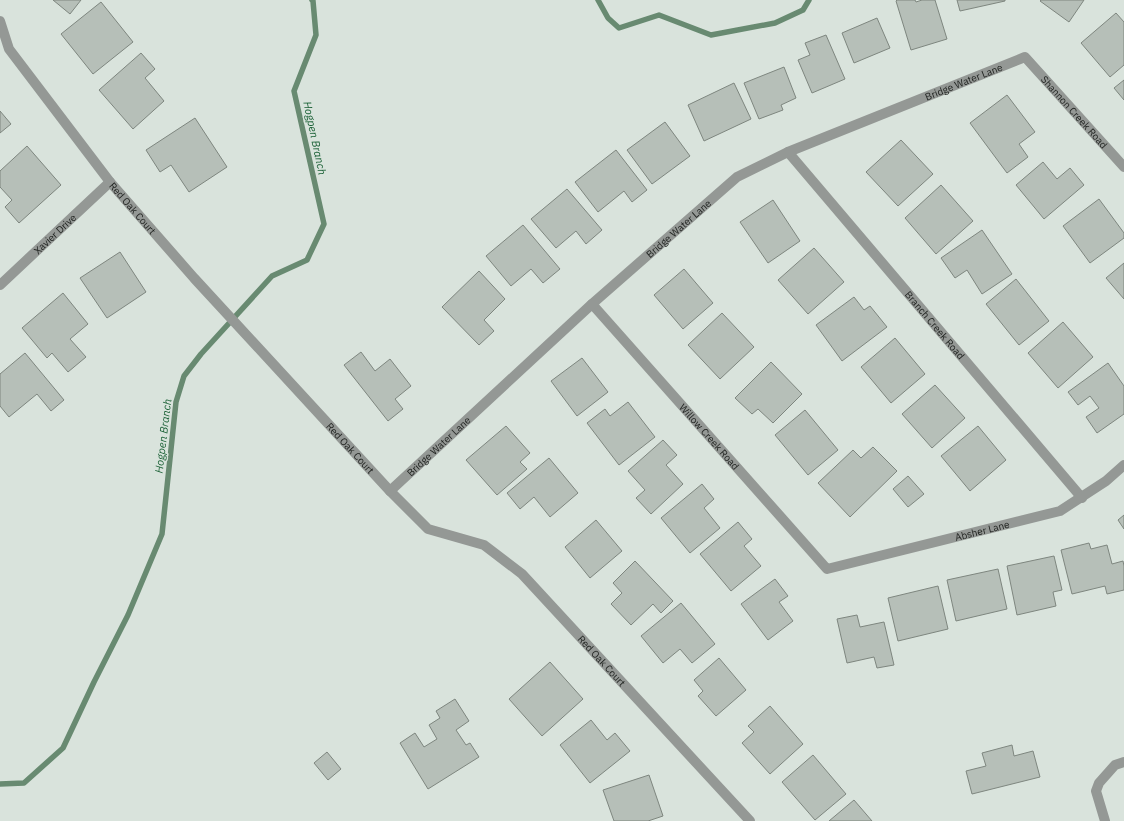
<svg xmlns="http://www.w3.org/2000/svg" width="1124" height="821" font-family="'IBM Plex Sans',sans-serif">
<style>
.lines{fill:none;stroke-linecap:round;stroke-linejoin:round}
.stream{stroke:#688a71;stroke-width:5.5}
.building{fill:#b6bfb8;stroke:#7e867f}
.lane{stroke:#949895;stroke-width:10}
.street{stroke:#949895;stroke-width:10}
.labels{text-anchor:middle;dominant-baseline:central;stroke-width:3;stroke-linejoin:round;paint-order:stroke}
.street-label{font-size:10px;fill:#212421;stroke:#d9e3dc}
.water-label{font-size:11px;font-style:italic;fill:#1b6136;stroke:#d9e3dc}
</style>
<rect width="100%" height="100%" fill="#d9e3dc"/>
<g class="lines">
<g class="stream">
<polyline points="598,0 608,18 619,28 659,15 711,35 775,23 803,10 809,0"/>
<polyline points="0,784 24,783 63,748 94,682 128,615 162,534 176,402 184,376 201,354 272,276 307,260 324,224 294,91 316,35 313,1 312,0"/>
</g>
</g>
<g class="building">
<polygon points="53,0 81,0 70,14"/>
<polygon points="897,0 915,0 916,2 922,0 935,0 947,39 911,50 896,1"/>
<polygon points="957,0 1005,0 1005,1 960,11"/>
<polygon points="1041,0 1084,0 1069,22 1040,1"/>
<polygon points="101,2 133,42 93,74 61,34"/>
<polygon points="1116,13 1124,22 1124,65 1110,77 1081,43"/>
<polygon points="877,18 890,48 854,63 842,33"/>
<polygon points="826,35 845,79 812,93 798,60 810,55 805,43"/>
<polygon points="141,53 155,69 145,78 164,101 133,129 99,90"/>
<polygon points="784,67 796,98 781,105 783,110 759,119 744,83"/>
<polygon points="1124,80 1124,100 1114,88"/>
<polygon points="734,83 751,119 704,141 688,105"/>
<polygon points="1007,95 1035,132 1019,144 1028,157 1007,173 970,123"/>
<polygon points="0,111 11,124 0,133"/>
<polygon points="195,118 227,167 189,192 171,165 160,172 146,150"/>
<polygon points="665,122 690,156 652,184 627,150"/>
<polygon points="901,140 933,174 898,206 866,172"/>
<polygon points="27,146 61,185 19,223 5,207 12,200 0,187 0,171"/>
<polygon points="616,150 647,190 632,202 624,191 598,212 575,182"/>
<polygon points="1043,162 1057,179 1070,168 1084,185 1044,219 1016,185"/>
<polygon points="941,185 973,221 936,254 905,218"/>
<polygon points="567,189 602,230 586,244 576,231 556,248 531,219"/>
<polygon points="1099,199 1124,233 1124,238 1090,263 1063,226"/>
<polygon points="773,200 800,241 768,263 740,222"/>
<polygon points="523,225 560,269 543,283 531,269 511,286 486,256"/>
<polygon points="982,230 1012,274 982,294 967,270 955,278 941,258"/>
<polygon points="814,248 844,282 808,314 778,280"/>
<polygon points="120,252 146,292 107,318 80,278"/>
<polygon points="1124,263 1124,299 1106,278"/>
<polygon points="684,269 713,303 683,329 654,295"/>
<polygon points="479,271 505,299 484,320 494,331 479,345 442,307"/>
<polygon points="1016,279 1049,321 1019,345 986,304"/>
<polygon points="63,293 88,324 70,339 86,357 68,372 52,353 47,358 22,328"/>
<polygon points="854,297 864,310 870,306 887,327 842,361 816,325"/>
<polygon points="722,313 754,347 720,379 688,345"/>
<polygon points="1063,322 1093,357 1058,388 1028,353"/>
<polygon points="895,338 925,374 891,403 861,367"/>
<polygon points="361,352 375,371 390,359 411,386 395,399 403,409 388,421 344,365"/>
<polygon points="25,353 64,400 51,411 37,394 9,417 0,406 0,374"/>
<polygon points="582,358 608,392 577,416 551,381"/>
<polygon points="771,362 802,394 773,423 758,409 752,414 735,398"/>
<polygon points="1108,363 1124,386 1124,414 1097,433 1086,417 1099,408 1090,396 1078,405 1068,392"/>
<polygon points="935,385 965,418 932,448 902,414"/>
<polygon points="628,402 655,437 619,465 587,423 605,409 610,416"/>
<polygon points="805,410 838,450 808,475 775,435"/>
<polygon points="506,426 530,453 520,462 527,469 497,495 466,460"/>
<polygon points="978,426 1006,460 970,491 941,456"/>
<polygon points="663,440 677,455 666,465 683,484 651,514 636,498 645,490 628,471"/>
<polygon points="873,447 897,471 850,517 818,483 853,450 861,458"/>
<polygon points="549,458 578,493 550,517 534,497 520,509 507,493"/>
<polygon points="908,476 924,494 908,507 893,489"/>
<polygon points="702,484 714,499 704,508 720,528 690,553 661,518"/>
<polygon points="1124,515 1124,529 1118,520"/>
<polygon points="596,520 622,551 590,578 565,547"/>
<polygon points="738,522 752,539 744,546 761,566 731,591 700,554"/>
<polygon points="1089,543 1091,549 1107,545 1112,564 1123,561 1124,566 1124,590 1107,594 1105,586 1072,594 1061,550"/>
<polygon points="1054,556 1062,590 1053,592 1056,606 1017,615 1007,566"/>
<polygon points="635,561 673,601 661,613 653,604 631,625 611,604 622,593 613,583"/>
<polygon points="998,569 1007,609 956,621 947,580"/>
<polygon points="775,579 788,596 779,602 793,621 768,640 741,604"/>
<polygon points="938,586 948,629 898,641 888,598"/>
<polygon points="681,603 715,644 692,663 680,649 663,663 641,636"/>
<polygon points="857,615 860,627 884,622 894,665 877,668 874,657 847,663 837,619"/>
<polygon points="719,658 746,690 716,716 698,696 703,691 694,680"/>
<polygon points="550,662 583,699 542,736 509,699"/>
<polygon points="455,699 469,721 456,730 466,745 470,743 479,757 428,789 400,743 415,733 424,747 437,739 429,725 440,718 436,711"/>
<polygon points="770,706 803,744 770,774 742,743 754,732 748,726"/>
<polygon points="591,720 607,740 615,733 630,751 590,783 560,745"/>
<polygon points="1012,745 1014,756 1033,751 1040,777 972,794 966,771 986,766 982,753"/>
<polygon points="327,752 341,769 328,780 314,763"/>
<polygon points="813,755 846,794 815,820 782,782"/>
<polygon points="649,775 663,816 648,821 614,821 603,790"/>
<polygon points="854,800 872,821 829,821"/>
</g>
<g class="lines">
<polyline class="lane" points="1105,821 1096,791 1099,783 1115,765 1124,762"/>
<g class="street">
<path id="s1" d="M0 21 9 49 110 182 194 278 390 491 428 529 484 545 522 574 750 821"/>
<path id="s2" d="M788 152 1082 498"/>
<path id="s3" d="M0 285 110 182"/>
<path id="s4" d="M592 304 827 569 1060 511 1106 481 1124 465"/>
<path id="s5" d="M390 491 592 304 737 177 788 152 1025 57 1124 167"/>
</g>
</g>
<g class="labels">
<g class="street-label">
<text stroke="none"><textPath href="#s5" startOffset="714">Bridge Water Lane</textPath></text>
<text stroke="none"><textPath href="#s5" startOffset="854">Shannon Creek Road</textPath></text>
<text stroke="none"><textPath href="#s1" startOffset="231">Red Oak Court</textPath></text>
<text stroke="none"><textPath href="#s5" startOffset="390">Bridge Water Lane</textPath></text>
<text stroke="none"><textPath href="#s3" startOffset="75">Xavier Drive</textPath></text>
<text stroke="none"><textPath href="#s2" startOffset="227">Branch Creek Road</textPath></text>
<text stroke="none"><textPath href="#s4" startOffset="177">Willow Creek Road</textPath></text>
<text stroke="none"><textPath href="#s5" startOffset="66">Bridge Water Lane</textPath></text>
<text stroke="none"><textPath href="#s1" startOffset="555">Red Oak Court</textPath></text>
<text stroke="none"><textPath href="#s4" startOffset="514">Absher Lane</textPath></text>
<text stroke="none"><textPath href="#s1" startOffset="891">Red Oak Court</textPath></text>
</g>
<g class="water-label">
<text transform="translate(315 138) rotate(78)">Hogpen Branch</text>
<text transform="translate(163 436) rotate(-83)">Hogpen Branch</text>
</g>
</g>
</svg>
